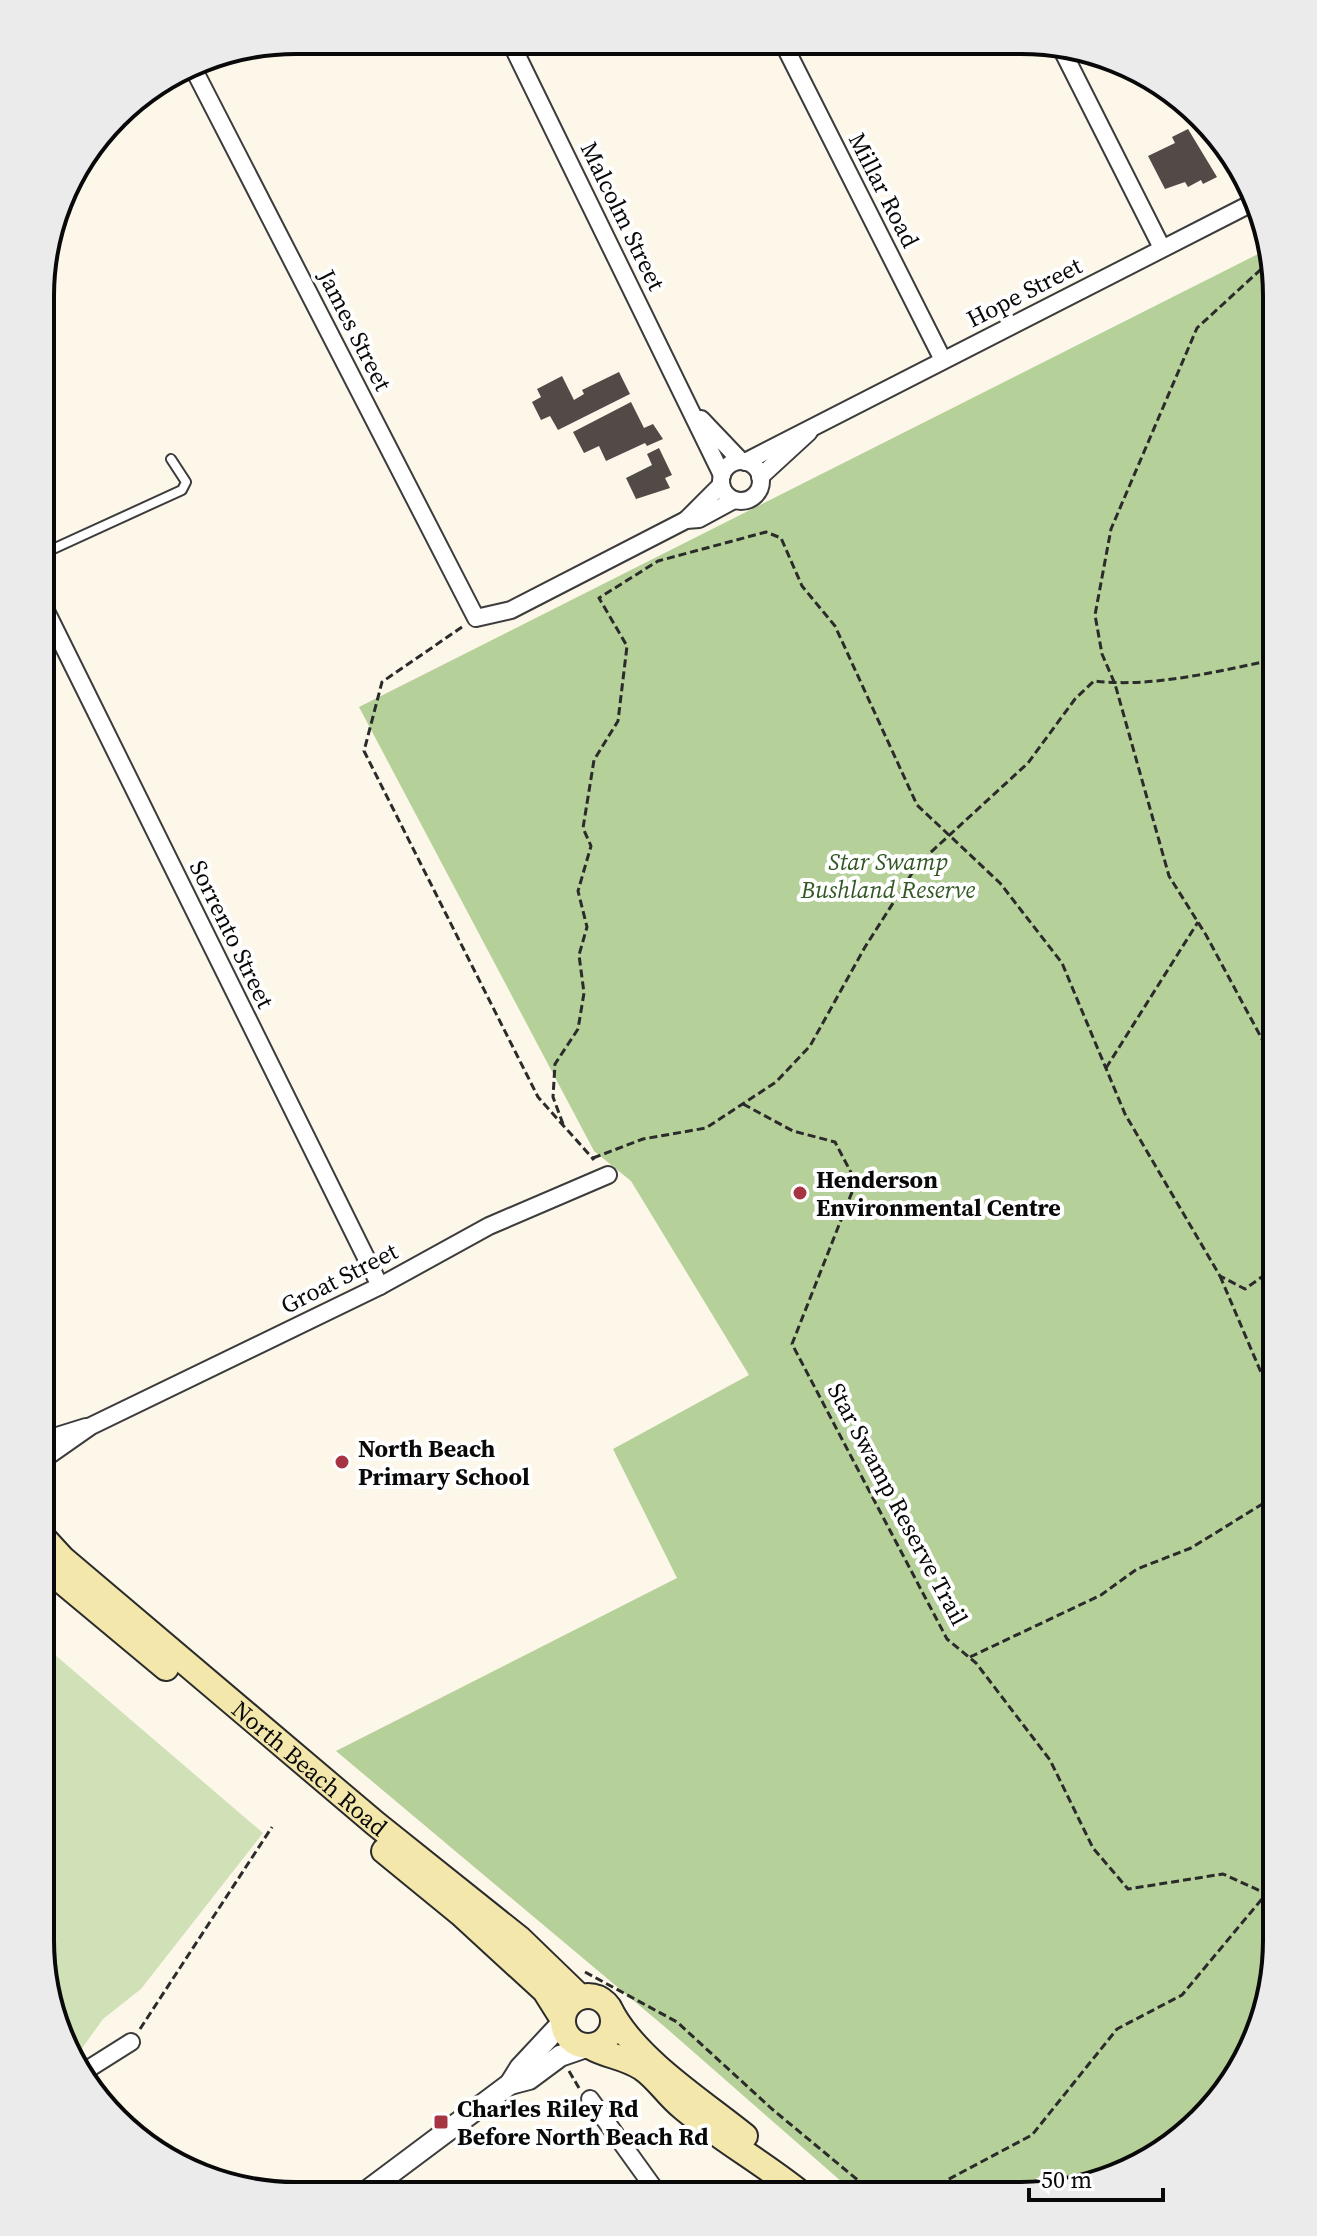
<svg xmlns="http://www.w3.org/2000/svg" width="1317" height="2236" font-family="'Source Serif 4',serif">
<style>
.green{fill:#d0e1b8}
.forest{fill:#b6d099}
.building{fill:#514a47}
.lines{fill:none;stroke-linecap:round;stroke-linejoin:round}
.service-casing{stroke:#3c3c3c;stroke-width:12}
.minor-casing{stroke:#3c3c3c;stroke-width:20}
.tertiary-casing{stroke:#3c3c3c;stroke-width:24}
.secondary-casing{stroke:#2b2b2b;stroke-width:28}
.path{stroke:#2b2b2b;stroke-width:3;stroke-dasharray:8 4;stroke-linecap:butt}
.service{stroke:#fff;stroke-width:8}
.minor{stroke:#fff;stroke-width:16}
.tertiary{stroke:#fff;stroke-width:20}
.secondary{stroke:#f4e7ac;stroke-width:24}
.poi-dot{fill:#a73442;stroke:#fff;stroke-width:3}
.labels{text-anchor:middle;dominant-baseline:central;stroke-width:8;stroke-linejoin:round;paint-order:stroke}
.street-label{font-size:24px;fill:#090909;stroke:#fff}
.park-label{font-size:24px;font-style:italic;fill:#325823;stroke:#fff}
.poi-label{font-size:24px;font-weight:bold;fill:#090909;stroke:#fff;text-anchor:start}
.rim{fill:none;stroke:#090909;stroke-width:4}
</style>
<rect width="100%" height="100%" fill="#fcf7e9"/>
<polygon class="green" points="40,1642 263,1833 141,1989 103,2019 75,2058 59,2038 40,1940"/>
<polygon class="forest" points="1268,249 1277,296 1276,1957 1258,2038 1224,2096 1119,2177 1022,2196 858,2196 665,2027 336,1751 677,1578 613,1449 749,1375 631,1181 594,1151 359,707"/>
<g class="building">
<polygon points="1188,129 1217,177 1203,184 1201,180 1188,187 1185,182 1165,189 1148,156 1175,143 1172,137"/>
<polygon points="619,372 630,394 558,430 550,416 541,420 532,402 541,397 537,389 562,376 574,400 584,394 582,390"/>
<polygon points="631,402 644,428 653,424 663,439 647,446 645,443 606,461 599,446 584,453 573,432"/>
<polygon points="659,448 672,475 665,478 670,488 636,499 626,478 652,465 647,454"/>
</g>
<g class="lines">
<g class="service-casing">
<polyline id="service" points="42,554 182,490 186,482 171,459"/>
</g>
<g class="minor-casing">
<g id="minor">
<polyline points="510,41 722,475"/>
<polyline points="782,41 943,360"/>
<polyline points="1059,44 1162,248"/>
<polyline points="191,64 476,618 511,610 686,520 699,519 734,500"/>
<polyline points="701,419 741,461"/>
<circle cx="741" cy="481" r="20"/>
<polyline points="745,462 1258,200"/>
<polyline points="760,477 809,432"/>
<polyline points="686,520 721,485"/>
<polyline points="42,603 380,1286"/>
<polyline points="41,1441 86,1427"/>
<polyline points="41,1461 91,1426 380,1286 489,1226 608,1175"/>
<polyline points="85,2071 131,2042"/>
<polyline points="590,2099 659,2195"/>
</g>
</g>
<g class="tertiary-casing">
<g id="tertiary">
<polyline points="510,2084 529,2079 560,2056 586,2047"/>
<polyline points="363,2194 510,2084 520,2068 562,2023"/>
</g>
</g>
<g class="secondary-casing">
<g id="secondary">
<path id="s1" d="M41 1535 63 1559 376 1824 520 1939 580 1997"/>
<polyline points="40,1563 166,1668"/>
<polyline points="384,1851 461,1914 545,1991 562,2018"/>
<circle cx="588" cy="2021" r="25"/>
<path d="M613 2015C640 2062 703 2102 745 2136"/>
<path d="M591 2047C606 2056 623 2056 642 2068 657 2078 668 2096 682 2107 721 2140 764 2163 803 2195"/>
</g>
</g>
<g class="path">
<polyline points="1270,261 1197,328 1111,529 1095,615 1102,654 1115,684 1169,876 1206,935 1277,1067"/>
<polyline points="462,627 382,682 364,751 538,1097 594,1160"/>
<polyline points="1106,1068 1198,922"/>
<polyline points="743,1104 793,1131 835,1142 856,1182 792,1344 947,1639 976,1663 1050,1760 1093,1848 1128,1889 1223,1874 1276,1898"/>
<polyline points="563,1124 553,1097 555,1064 578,1029 584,993 579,955 587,927 578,891 591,846 583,828 594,760 618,721 627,646 599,598 658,561 766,532 781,538 802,586 835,626 917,805 1000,883 1062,963 1125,1114 1220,1276 1245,1289 1277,1266"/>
<path d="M593 1158 643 1139 706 1128 776 1082 810 1046 865 947 918 864 1028 763 1075 699 1094 681C1153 688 1219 671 1277 659"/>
<polyline points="1220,1276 1277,1410"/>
<polyline points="970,1657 1101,1595 1137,1569 1191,1548 1277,1495"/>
<polyline points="585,1972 677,2022 772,2109 877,2196"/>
<polyline points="140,2029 272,1827"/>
<polyline points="569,2071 579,2088"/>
<polyline points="917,2196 1032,2135 1117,2029 1182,1995 1276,1882"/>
</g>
<use href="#service" class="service"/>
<use href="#minor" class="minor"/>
<use href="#tertiary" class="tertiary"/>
<use href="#secondary" class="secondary"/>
</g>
<g class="poi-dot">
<circle cx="800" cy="1193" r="8"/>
<circle cx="342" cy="1462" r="8"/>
<rect x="433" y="2114" width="16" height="16" rx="4"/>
</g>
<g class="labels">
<g class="street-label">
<text transform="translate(884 190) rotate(63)">Millar Road</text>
<text transform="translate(623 216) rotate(64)">Malcolm Street</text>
<text transform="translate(1024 292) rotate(-27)">Hope Street</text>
<text transform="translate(355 330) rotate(63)">James Street</text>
<text transform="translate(232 934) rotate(64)">Sorrento Street</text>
<text transform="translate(339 1278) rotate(-27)">Groat Street</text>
<text transform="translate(898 1504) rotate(62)">Star Swamp Reserve Trail</text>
<text stroke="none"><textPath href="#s1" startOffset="356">North Beach Road</textPath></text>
</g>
<g class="park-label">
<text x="888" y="861">Star Swamp<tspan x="888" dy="28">Bushland Reserve</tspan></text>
</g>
<g class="poi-label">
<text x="816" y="1179">Henderson<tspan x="816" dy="28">Environmental Centre</tspan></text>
<text x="358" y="1448">North Beach<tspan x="358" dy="28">Primary School</tspan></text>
<text x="457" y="2108">Charles Riley Rd<tspan x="457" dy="28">Before North Beach Rd</tspan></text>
</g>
</g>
<path d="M0 0H1317V2236H0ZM296 54H1021A242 242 0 0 1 1263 296V1940A242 242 0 0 1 1021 2182H296A242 242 0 0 1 54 1940V296A242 242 0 0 1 296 54Z" fill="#ebebeb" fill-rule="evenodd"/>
<path class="rim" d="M296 54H1021A242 242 0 0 1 1263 296V1940A242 242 0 0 1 1021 2182H296A242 242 0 0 1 54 1940V296A242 242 0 0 1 296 54Z"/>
<path d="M1029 2188v12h134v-12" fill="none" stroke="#090909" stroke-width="4"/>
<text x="1041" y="2188" font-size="24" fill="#090909" stroke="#ffffff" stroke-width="6" paint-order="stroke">50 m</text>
</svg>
